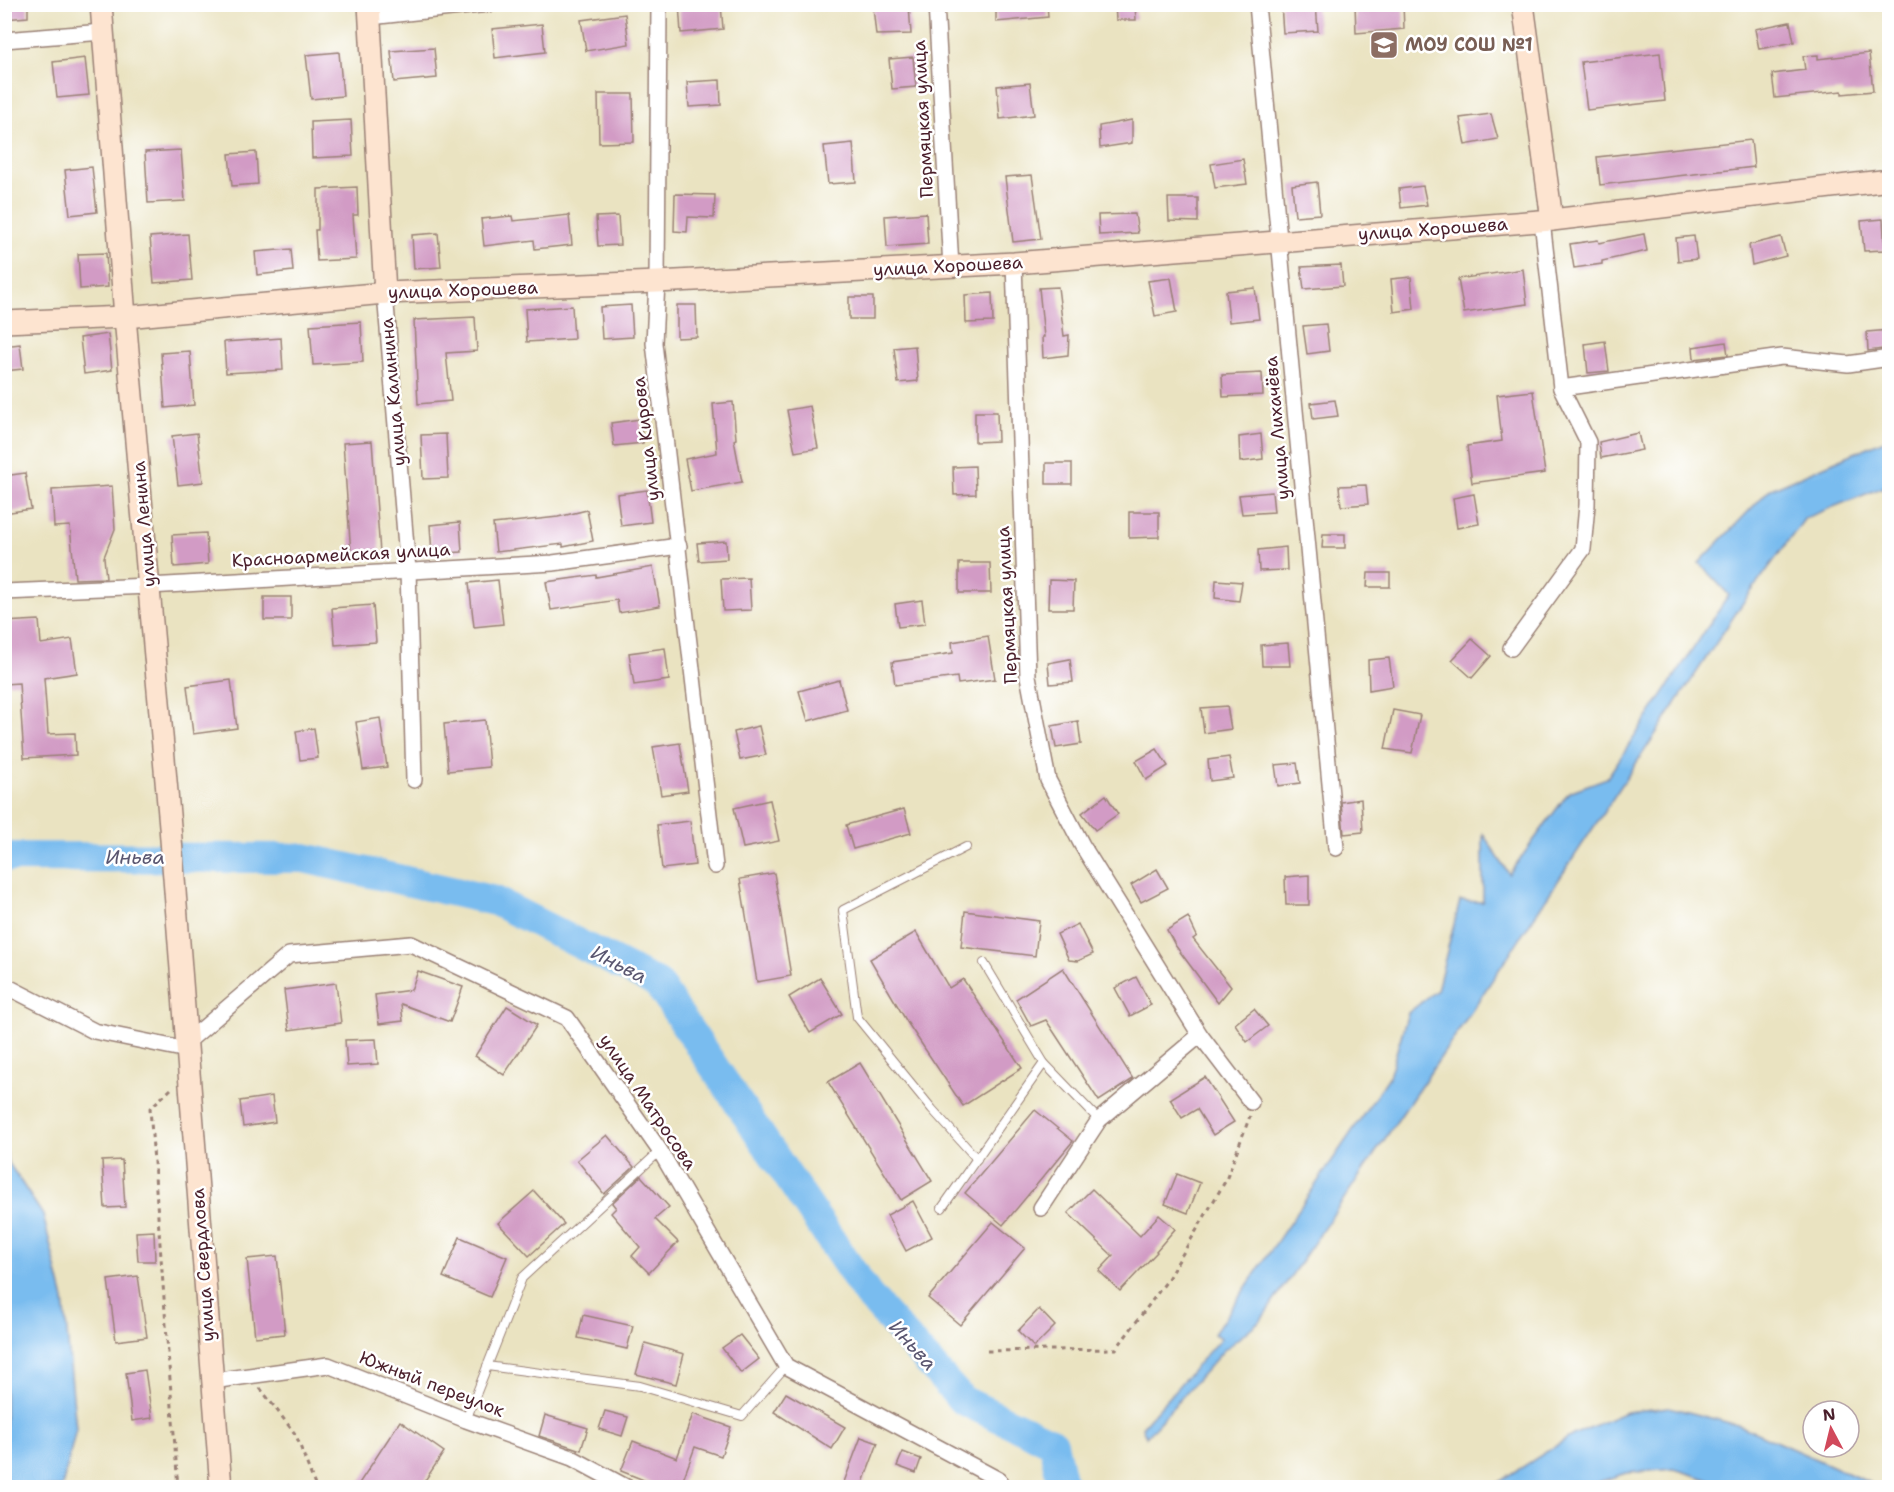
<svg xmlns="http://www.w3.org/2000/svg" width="1894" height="1492" font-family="'Shantell Sans',sans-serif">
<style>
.water{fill:#79bcef;stroke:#626e8d;stroke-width:1.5}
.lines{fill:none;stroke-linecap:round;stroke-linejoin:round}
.river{stroke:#79bcef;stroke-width:30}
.building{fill:#d29bc5}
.lane-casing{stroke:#9a8176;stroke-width:10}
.street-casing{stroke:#9a8176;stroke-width:18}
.secondary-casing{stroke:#9a8176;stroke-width:24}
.path{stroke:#9a8176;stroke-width:3;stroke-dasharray:4.5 4.5;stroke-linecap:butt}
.lane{stroke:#fff;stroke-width:8}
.street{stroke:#fff;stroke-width:15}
.secondary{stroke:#fde4d0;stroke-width:21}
.labels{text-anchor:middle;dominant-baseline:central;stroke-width:5;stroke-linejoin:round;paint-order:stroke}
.education-label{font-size:18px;font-weight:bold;fill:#785e54;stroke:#fff;text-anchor:start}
.street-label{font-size:18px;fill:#4a1f2b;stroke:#fff}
.water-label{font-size:20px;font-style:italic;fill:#5a5670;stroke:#fff}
</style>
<rect width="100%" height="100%" fill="#fff"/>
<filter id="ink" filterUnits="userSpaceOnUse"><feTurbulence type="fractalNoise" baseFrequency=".0167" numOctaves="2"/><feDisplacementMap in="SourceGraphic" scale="12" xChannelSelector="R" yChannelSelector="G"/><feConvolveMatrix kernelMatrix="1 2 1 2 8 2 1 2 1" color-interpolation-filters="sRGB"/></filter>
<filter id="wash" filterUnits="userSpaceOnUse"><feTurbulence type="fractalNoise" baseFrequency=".008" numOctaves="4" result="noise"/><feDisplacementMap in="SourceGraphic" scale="24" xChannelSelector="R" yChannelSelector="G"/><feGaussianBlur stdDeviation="1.35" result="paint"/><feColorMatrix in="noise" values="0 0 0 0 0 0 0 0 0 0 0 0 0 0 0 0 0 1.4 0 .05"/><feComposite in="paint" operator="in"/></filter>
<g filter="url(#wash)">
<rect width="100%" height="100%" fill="#eae3c1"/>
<g class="water">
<polygon points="1889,438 1889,485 1805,518 1740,607 1447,1048 1261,1320 1224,1350 1146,1437 1142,1427 1221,1338 1214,1334 1389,1077 1408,1013 1437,990 1460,901 1483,902 1483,834 1509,874 1569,792 1607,778 1729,595 1699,563 1769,490"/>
<polygon points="5,1147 8,1162 43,1215 64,1300 76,1429 62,1487 5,1487"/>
<polygon points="1669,1407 1741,1426 1879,1487 1733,1487 1674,1469 1626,1473 1583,1487 1491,1487 1573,1435 1626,1412"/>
</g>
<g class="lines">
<polyline class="river" points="4,857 304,858 495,901 658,984 868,1295 962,1400 1053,1443 1063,1488"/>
</g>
<g id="blocks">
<g class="building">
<polygon points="4,4 28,4 28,17 4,19"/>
<polygon points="679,4 721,4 723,29 681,33"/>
<polygon points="996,4 1047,4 1048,17 996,22"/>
<polygon points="1115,4 1135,4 1136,20 1116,20"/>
<polygon points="1281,4 1316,4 1318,31 1283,33"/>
<polygon points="1355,4 1403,4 1404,29 1356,33"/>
<polygon points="909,5 911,34 876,35 873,7"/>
<polygon points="625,14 629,44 586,51 581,20"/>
<polygon points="1790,22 1794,42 1759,49 1755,29"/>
<polygon points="542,24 545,52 495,58 492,29"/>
<polygon points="434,48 437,78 394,82 391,51"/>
<polygon points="339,52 343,96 311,99 306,55"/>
<polygon points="1660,53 1665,101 1587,110 1581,62"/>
<polygon points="1869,53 1873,91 1842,94 1842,91 1775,98 1772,74 1805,70 1803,56 1818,55 1818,59"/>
<polygon points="913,57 916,87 892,89 889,59"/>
<polygon points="85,58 89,95 57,98 53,62"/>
<polygon points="720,80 721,105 689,107 687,82"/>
<polygon points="1030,83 1034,115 1000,119 997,86"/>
<polygon points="598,94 633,94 634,142 599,143"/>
<polygon points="1491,114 1498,139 1465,145 1460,118"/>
<polygon points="351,120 353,156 312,158 311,122"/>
<polygon points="1132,120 1132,143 1100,148 1099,126"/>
<polygon points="1751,140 1754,167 1600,185 1597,157"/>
<polygon points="853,143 856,182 828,184 824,146"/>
<polygon points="181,150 185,201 148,203 145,152"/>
<polygon points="256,152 258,184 232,186 229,154"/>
<polygon points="1243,159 1247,184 1215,188 1211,164"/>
<polygon points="92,167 97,212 70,215 65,170"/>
<polygon points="1032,175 1041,239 1013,242 1005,177"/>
<polygon points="1317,182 1320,214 1295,216 1292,185"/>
<polygon points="1423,186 1427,205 1401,208 1399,189"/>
<polygon points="357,187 358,215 353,215 356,259 317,261 315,230 318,230 318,189"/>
<polygon points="675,194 715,195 714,218 688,217 687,232 674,231"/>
<polygon points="1168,198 1198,198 1198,222 1169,221"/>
<polygon points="926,213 928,244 887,247 885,216"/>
<polygon points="1135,214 1138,233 1099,235 1098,215"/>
<polygon points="569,215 572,245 535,249 534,240 484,246 481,219 512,216 513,221"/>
<polygon points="618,216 620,245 598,246 596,217"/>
<polygon points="1883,219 1885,250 1864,251 1861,221"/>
<polygon points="438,233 441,267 414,269 412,235"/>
<polygon points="188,234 192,280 154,283 150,237"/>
<polygon points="1644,234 1647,251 1602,261 1602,264 1574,268 1570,244 1598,240 1599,243"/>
<polygon points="1694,236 1697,259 1678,261 1676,238"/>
<polygon points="1781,237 1786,256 1752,265 1749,245"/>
<polygon points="291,249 293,271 257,275 255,252"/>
<polygon points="106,253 108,287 80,289 78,254"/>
<polygon points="1341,265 1343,286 1304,289 1301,267"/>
<polygon points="1523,269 1527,304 1464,313 1458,279"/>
<polygon points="1411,277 1414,309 1394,312 1391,279"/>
<polygon points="1171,278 1177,312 1155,316 1148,281"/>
<polygon points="1058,287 1064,336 1069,335 1068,355 1043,358 1042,337 1044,337 1039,288"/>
<polygon points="1255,288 1259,319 1229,322 1226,291"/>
<polygon points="992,293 993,322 966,323 965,295"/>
<rect x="849" y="297" width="24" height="22"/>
<polygon points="631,305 633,337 602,339 600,307"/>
<polygon points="677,305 696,305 697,337 677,338"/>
<polygon points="572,306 574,339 527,342 525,309"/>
<polygon points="475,317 477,351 446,353 451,401 418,404 414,320"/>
<polygon points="361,322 363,362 313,365 310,325"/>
<polygon points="1326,324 1329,351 1307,354 1303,326"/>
<polygon points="1890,330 1890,348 1868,351 1867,332"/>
<polygon points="108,334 112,370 84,374 80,338"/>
<polygon points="281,338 283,370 226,373 224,342"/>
<polygon points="1605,341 1609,371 1588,373 1585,344"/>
<polygon points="1726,342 1728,355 1694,359 1693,347"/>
<polygon points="20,344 23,369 4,371 4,346"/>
<polygon points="915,346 918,381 898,383 894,348"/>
<polygon points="190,351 194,405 165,408 161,353"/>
<polygon points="1262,373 1263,395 1223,397 1222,375"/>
<polygon points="1533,391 1545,473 1472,483 1467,446 1502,441 1497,395"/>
<polygon points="1335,400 1338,416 1313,419 1311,403"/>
<polygon points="733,402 736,439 734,440 742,482 691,491 685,459 717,453 713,404"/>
<polygon points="810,406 818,448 795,452 787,410"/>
<polygon points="975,412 997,412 998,441 975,442"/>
<polygon points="640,419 643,443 614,446 611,423"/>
<polygon points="197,433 203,482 178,485 172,436"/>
<polygon points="1638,433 1642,450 1601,458 1599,442"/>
<polygon points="446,434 448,478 423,479 421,435"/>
<polygon points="1261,434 1263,459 1240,462 1239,437"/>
<polygon points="372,441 380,553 351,554 343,443"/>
<rect x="1046" y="463" width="26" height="21"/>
<polygon points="975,466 976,494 954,495 953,467"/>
<polygon points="25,473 31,509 4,513 4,476"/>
<polygon points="1366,485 1368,504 1341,506 1339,486"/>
<polygon points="112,486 115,529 104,557 106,578 75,579 70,526 54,527 52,490"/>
<polygon points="647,490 651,522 621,526 617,494"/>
<polygon points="1272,492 1274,512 1242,514 1239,495"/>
<polygon points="1474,494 1479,524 1457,528 1453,498"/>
<polygon points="587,510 593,541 563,547 563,544 496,552 493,524 558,517"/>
<polygon points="1129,512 1159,512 1159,537 1129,538"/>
<polygon points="460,522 462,552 432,554 430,525"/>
<polygon points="206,533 208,564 174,567 172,535"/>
<polygon points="1323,534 1345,534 1345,548 1322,548"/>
<polygon points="726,541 727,559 699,561 697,543"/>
<polygon points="1286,547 1287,570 1259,571 1258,550"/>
<polygon points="959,563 990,563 991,593 959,593"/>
<polygon points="653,567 660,606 619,613 617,600 551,610 546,582 596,575 596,577"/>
<polygon points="1368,573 1390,573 1390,587 1367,587"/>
<polygon points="749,578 751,610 723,611 721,579"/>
<polygon points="498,580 503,624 474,627 469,583"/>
<polygon points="1049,580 1074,581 1073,609 1048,609"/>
<polygon points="1216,580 1242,582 1239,601 1215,598"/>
<rect x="264" y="597" width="27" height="23"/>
<polygon points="922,600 925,624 898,627 895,604"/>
<polygon points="373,605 376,642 335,645 332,608"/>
<polygon points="39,620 41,644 72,639 77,673 44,678 48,734 75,733 76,755 24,758 19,683 4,684 4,622"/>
<polygon points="988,636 995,679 958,684 957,677 895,685 892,662 953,653 952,642"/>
<polygon points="1472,639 1491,656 1472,678 1452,660"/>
<polygon points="1288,643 1290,666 1262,666 1261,645"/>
<polygon points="665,648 669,680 634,685 629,653"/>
<polygon points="1389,658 1393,686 1369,690 1368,660"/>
<polygon points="1070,659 1073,682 1050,684 1048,663"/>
<polygon points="231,680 237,728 193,734 187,686"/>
<polygon points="839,680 847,710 808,721 799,691"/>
<polygon points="1227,706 1231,729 1204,733 1201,708"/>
<polygon points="1393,710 1420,715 1412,753 1385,749"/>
<polygon points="380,718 387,767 363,770 356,722"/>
<polygon points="485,720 489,767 448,771 444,724"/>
<polygon points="1078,721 1081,744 1056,748 1052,726"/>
<polygon points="759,726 766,755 740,760 734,732"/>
<polygon points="314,728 318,758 300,760 296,731"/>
<polygon points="680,743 688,791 661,795 653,747"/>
<polygon points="1157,749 1168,766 1146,780 1136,761"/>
<polygon points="1229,757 1233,778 1210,781 1208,760"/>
<polygon points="1297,763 1300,783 1278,786 1275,765"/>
<polygon points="1106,795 1118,814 1095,830 1082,813"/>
<polygon points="1361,799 1363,832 1344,834 1341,802"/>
<polygon points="770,800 779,841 743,848 734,808"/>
<polygon points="904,809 911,833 853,849 846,825"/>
<polygon points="690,821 695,865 662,869 657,825"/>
<polygon points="1157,869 1168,888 1141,902 1131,885"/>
<polygon points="774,873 791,976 757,982 740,879"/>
<polygon points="1309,875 1309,905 1286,905 1285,877"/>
<polygon points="965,911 1039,921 1035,956 961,947"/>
<polygon points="1188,917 1197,936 1193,939 1231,987 1218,1003 1175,945 1167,930"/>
<polygon points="1078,924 1093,954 1078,961 1069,960 1057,934"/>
<polygon points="916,932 949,988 963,979 1022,1068 963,1106 907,1022 870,959"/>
<polygon points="1063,968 1133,1079 1099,1101 1046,1020 1031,1026 1016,999"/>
<polygon points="418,971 463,987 450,1022 401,1004 403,1021 379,1024 375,995 411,990"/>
<polygon points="1136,977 1151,1005 1130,1016 1115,988"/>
<polygon points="820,978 842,1014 810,1033 789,997"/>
<polygon points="336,983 341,1023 289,1030 284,990"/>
<polygon points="507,1006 537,1025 504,1075 475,1056"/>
<polygon points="1254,1009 1268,1026 1247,1042 1235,1024"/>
<polygon points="376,1039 378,1064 347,1066 345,1040"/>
<polygon points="860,1063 932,1181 901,1200 828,1082"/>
<polygon points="1205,1077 1234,1122 1213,1135 1197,1109 1182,1118 1170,1099"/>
<polygon points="272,1096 275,1122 243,1127 240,1101"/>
<polygon points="1035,1110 1073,1141 1003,1225 965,1193"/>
<polygon points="607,1135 634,1167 604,1194 577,1160"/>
<polygon points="122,1160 125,1207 105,1208 102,1161"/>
<polygon points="1177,1174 1200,1183 1188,1213 1165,1204"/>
<polygon points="641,1176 669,1207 655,1219 678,1242 649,1273 632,1256 640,1247 611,1213 616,1208 612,1203"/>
<polygon points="1092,1189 1140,1236 1159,1215 1175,1229 1156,1251 1157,1252 1120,1291 1099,1271 1113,1256 1068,1213"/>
<polygon points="534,1191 564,1224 529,1256 498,1223"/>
<polygon points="913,1201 932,1237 906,1251 887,1215"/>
<polygon points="993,1222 1025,1248 960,1325 928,1298"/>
<polygon points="154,1231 155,1261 138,1261 136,1232"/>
<polygon points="460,1237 507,1257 490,1297 443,1277"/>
<polygon points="277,1256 285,1334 255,1337 247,1259"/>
<polygon points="138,1276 147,1337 116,1341 108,1280"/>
<polygon points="1039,1309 1055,1326 1034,1347 1018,1331"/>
<polygon points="583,1315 633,1326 627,1349 578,1338"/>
<polygon points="740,1335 759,1359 741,1373 722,1348"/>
<polygon points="645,1343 684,1354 676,1384 636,1374"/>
<polygon points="145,1370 152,1418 132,1421 126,1373"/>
<polygon points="786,1393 845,1427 832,1449 774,1412"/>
<polygon points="605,1411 628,1417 622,1436 599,1429"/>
<polygon points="693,1414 731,1427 721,1456 695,1447 680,1488 664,1488 621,1471 633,1441 677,1458"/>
<polygon points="545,1415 588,1428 581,1450 539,1436"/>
<polygon points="400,1421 444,1452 420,1488 356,1488"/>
<polygon points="861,1437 878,1443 861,1488 859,1488 844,1482"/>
<polygon points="903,1452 921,1459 916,1473 897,1466"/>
</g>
</g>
</g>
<g filter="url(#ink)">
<use href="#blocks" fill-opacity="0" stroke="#9a8176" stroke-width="1.5"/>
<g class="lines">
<g class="lane-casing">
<g id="lane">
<polyline points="966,847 843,910 857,1017 932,1109 977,1159"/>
<polyline points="984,963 1044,1063"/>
<polyline points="942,1208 1044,1063 1099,1120"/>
<polyline points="487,1366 640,1386 742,1416 786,1366"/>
<polyline points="466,1420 522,1278 660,1151"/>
</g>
</g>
<g class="street-casing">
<g id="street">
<polyline points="659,4 657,282 654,343 715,866"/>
<polyline points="936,4 951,267"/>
<polyline points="1257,4 1336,848"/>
<polyline points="370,17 488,4"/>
<polyline points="4,40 103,32"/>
<polyline points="1014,263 1028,676 1048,780 1082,845 1200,1035 1251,1102"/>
<polyline points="385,293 408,570 414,780"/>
<polyline points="1561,388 1782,357 1848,364 1890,358"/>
<polyline points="4,592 149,586 553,563 679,546"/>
<polyline points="1511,648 1583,549 1587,505 1588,442 1561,388 1542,221"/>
<polyline points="4,985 94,1031 187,1050"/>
<polyline points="186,1043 289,955 411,944 567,1018 660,1151 786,1366 999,1480 1000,1488"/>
<polyline points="1041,1208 1099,1120 1200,1035"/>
<polyline points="212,1381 328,1365 466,1420 572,1458 628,1488"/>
</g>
</g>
<g class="secondary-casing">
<g id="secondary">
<polyline points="101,4 125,317 170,826 221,1488"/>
<polyline points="369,4 385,293"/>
<polyline points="1523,4 1552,220"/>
<polyline points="4,322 125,317 385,293 657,282 1014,263 1552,220 1890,180"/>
</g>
</g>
<g class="path">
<polyline points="171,1089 150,1108 178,1488"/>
<polyline points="987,1351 1116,1349 1166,1282 1226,1180 1250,1116"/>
<polyline points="260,1388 296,1435 316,1488"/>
</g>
<use href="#lane" class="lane"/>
<use href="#street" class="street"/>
<use href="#secondary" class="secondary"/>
</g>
</g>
<defs>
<g id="school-square" transform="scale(1.5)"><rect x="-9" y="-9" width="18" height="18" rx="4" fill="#8d6e63" stroke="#fff"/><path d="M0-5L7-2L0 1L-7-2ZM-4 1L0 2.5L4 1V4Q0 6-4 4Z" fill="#fff"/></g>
</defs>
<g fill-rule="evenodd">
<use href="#school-square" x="1384" y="45"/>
</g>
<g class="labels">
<g class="education-label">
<text x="1405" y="45">МОУ СОШ №1</text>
</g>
<g class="street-label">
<text transform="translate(923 119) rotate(-93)">Пермяцкая улица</text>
<text transform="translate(1433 229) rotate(-4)">улица Хорошева</text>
<text transform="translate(948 266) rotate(-3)">улица Хорошева</text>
<text transform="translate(463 290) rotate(-2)">улица Хорошева</text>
<text transform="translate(393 392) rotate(-95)">улица Калинина</text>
<text transform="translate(1277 428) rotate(-95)">улица Лихачёва</text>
<text transform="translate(646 439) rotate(-97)">улица Кирова</text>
<text transform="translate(144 524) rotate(-95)">улица Ленина</text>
<text transform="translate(341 555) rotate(-3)">Красноармейская улица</text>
<text transform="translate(1007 605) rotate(-93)">Пермяцкая улица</text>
<text transform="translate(648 1102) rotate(56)">улица Матросова</text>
<text transform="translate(203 1265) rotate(-94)">улица Свердлова</text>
<text transform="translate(432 1384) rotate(21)">Южный переулок</text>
</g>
<g class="water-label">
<text x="135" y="857">Иньва</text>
<text transform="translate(619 964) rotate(27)">Иньва</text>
<text transform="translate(913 1345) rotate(48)">Иньва</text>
</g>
</g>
<rect width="1894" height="1492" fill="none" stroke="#fff" stroke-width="24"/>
<g transform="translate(1831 1429) rotate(353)"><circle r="28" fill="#ffffff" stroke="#b7a5aa" stroke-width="1.5"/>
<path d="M0-4.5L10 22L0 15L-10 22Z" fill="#d1495b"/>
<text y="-9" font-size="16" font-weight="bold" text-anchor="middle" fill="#4a1f2b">N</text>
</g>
</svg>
